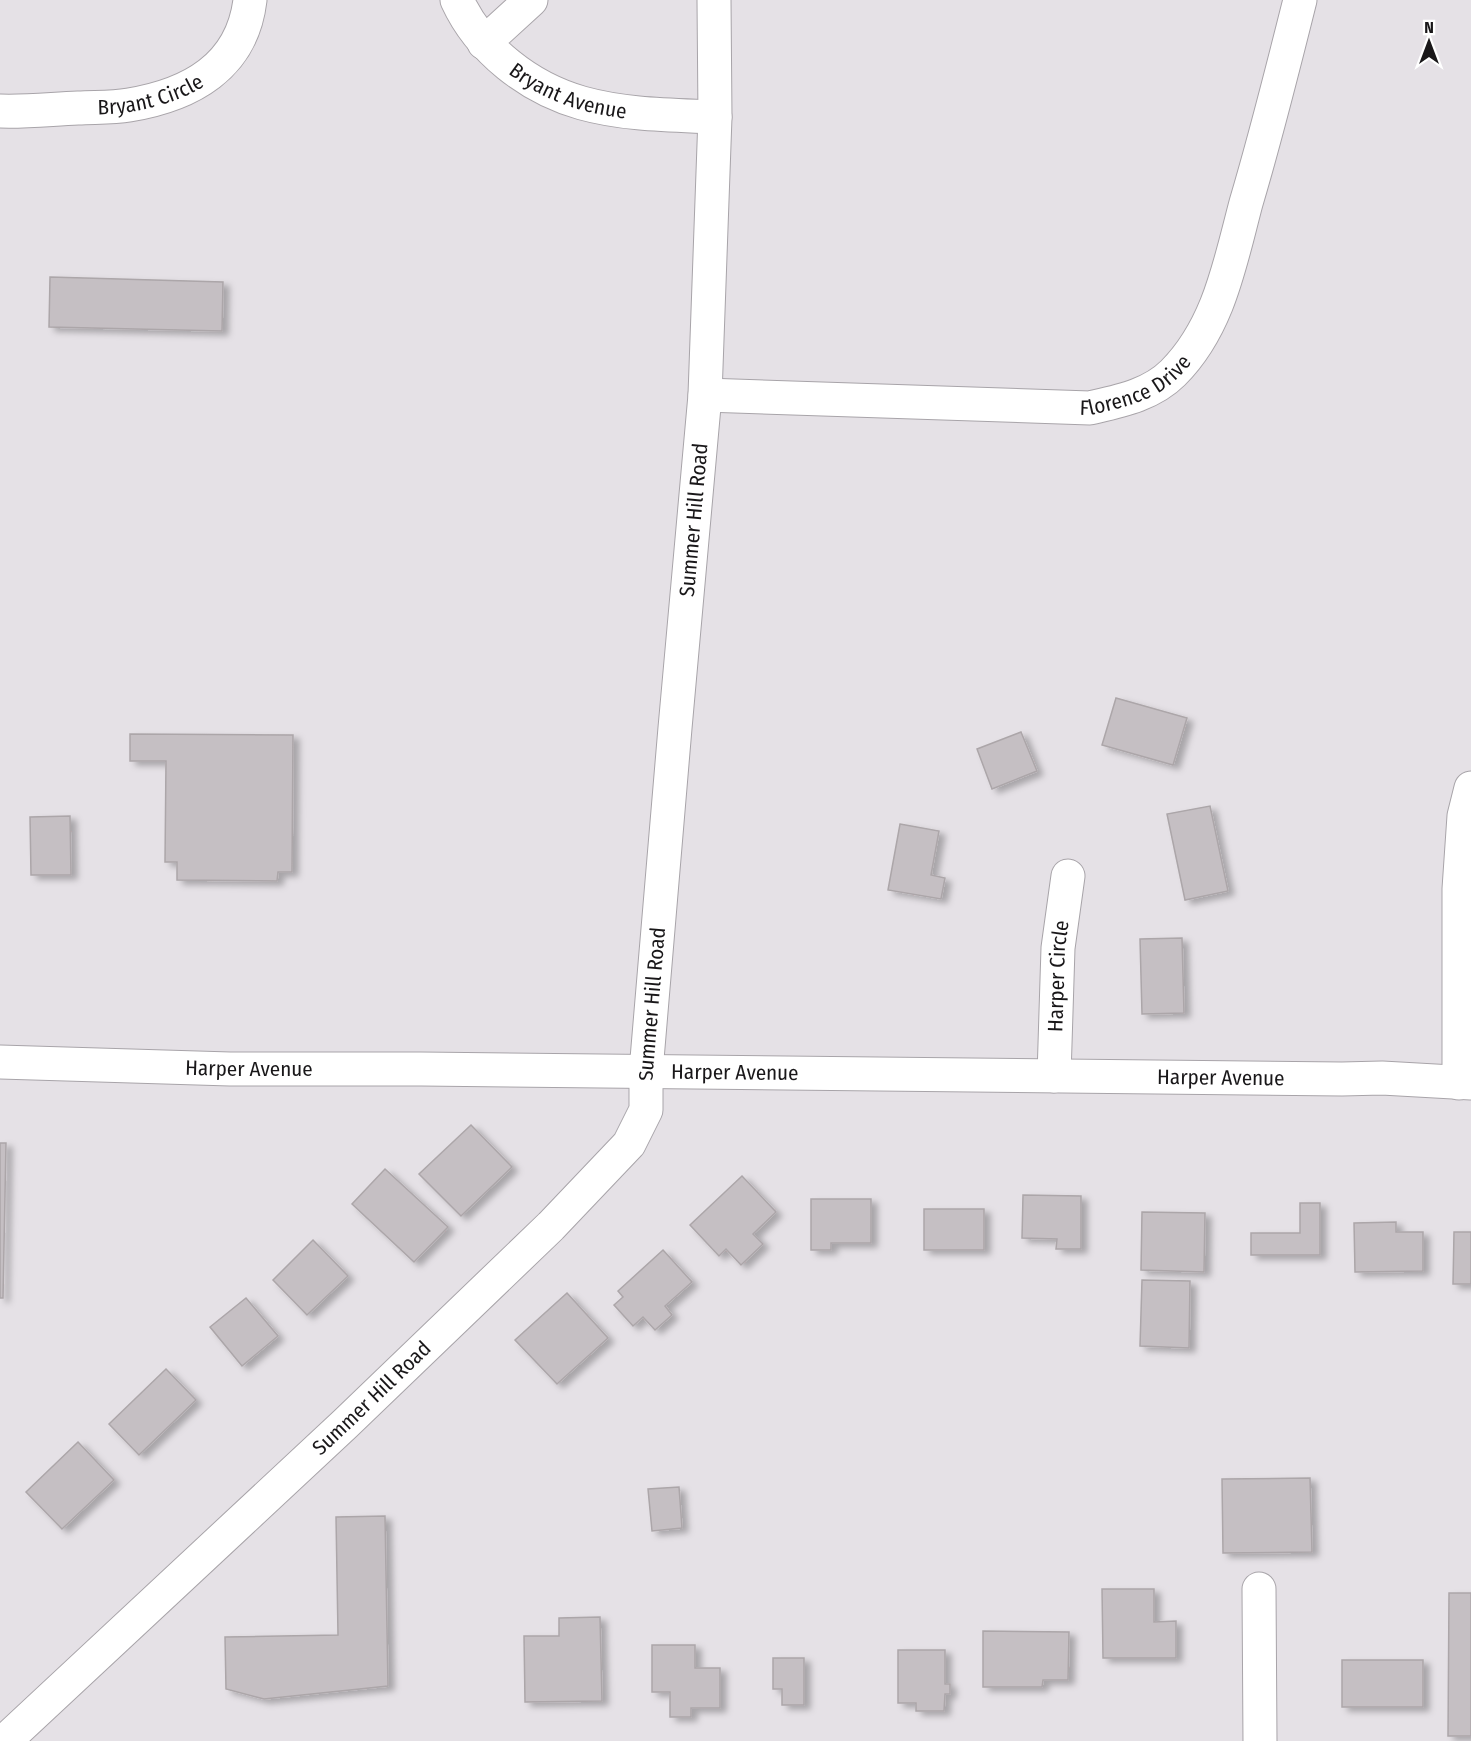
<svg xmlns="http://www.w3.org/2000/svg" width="1471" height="1741" font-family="'Fira Sans Condensed',sans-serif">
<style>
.building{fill:#c5bfc3;stroke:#aca6a9;stroke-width:1.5;filter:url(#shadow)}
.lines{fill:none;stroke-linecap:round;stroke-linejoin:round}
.minor-casing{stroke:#a8a4a9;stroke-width:35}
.minor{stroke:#fff;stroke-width:33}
.labels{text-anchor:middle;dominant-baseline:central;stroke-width:4.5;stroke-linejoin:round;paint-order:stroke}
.street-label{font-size:21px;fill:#191719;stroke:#fff}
</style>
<defs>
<filter id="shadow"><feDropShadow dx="6" dy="4" stdDeviation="3" flood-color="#0004"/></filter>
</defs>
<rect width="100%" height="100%" fill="#e5e1e6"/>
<g class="building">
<polygon points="50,277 223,282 222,331 49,327"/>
<polygon points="1116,698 1187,718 1173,765 1102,745"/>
<polygon points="1021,732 1037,771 992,789 977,749"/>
<polygon points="130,734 293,735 292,872 278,872 277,881 177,880 177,862 165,862 166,761 130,761"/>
<polygon points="1210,806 1228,891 1185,900 1167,814"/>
<polygon points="70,816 71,875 31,875 30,817"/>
<polygon points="900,824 939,831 931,875 945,878 941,899 888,890"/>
<polygon points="1182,938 1184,1013 1142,1014 1140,939"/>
<polygon points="471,1125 512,1167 461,1216 419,1174"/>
<polygon points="0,1143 6,1143 3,1298 0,1298"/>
<polygon points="385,1169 448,1227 414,1262 352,1204"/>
<polygon points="742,1176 776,1212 753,1234 763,1244 741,1265 726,1249 719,1256 690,1225"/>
<polygon points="1023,1195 1081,1196 1081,1249 1056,1249 1057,1239 1022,1238"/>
<polygon points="811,1199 871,1199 871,1243 831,1243 831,1250 811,1250"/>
<polygon points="1300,1203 1320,1203 1320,1255 1251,1255 1251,1233 1300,1233"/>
<rect x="924" y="1209" width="60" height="41"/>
<polygon points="1142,1212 1205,1213 1204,1272 1141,1270"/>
<polygon points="1396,1222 1396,1232 1423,1232 1423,1271 1355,1272 1354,1223"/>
<polygon points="1454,1232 1471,1232 1471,1284 1453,1284"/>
<polygon points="313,1240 348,1276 307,1315 273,1280"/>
<polygon points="663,1250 692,1282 665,1306 672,1315 655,1330 643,1317 633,1326 614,1305 623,1297 618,1291"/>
<polygon points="1142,1280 1190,1281 1189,1348 1140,1346"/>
<polygon points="567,1293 608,1338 557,1384 515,1340"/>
<polygon points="246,1298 278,1336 242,1366 210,1327"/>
<polygon points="166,1369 196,1400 139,1455 109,1424"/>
<polygon points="78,1442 114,1480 62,1529 26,1492"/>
<polygon points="1310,1478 1312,1552 1223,1553 1222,1479"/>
<polygon points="679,1487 682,1528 652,1531 648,1489"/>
<polygon points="385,1516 388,1686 264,1699 226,1689 225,1637 338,1635 336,1517"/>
<polygon points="1102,1589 1154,1589 1154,1622 1176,1621 1176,1658 1103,1658"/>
<polygon points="1449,1593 1471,1593 1471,1736 1448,1736"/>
<polygon points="600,1617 602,1701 525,1702 524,1636 559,1636 559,1618"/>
<polygon points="983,1631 1069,1632 1068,1680 1043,1680 1042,1687 983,1687"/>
<polygon points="652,1645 695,1645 695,1668 720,1668 720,1708 691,1708 691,1717 670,1717 670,1692 652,1692"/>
<polygon points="898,1650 945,1650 945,1684 950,1684 950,1694 945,1694 944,1711 916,1711 916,1703 898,1703"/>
<polygon points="773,1658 804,1658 804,1705 782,1705 782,1689 773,1689"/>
<rect x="1342" y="1660" width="81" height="47"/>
</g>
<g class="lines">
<g class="minor-casing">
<g id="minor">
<path id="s1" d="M457 0C480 50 529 88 582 103 625 115 671 115 715 117"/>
<polyline points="484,43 531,0"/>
<path id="s2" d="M0 111C26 112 52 109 78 108 95 107 112 108 129 105 190 95 242 67 250 0"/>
<path id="s3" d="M705 395 1090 408C1120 401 1151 395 1173 373 1219 327 1230 263 1246 203 1266 136 1283 68 1300 0"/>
<path id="s4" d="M0 1062 230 1069H421L1342 1079 1382 1078 1471 1083"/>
<path id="s5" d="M1054 1076 1058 948 1068 876"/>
<polyline points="1459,1083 1459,889 1464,816 1471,788"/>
<polyline points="1259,1589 1260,1741"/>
<path id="s6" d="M5 1741 345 1424 551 1226 629 1144 646 1110V1071L675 728 705 395 715 117 714 0"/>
</g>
</g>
<use href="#minor" class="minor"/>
</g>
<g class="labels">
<g class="street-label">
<text stroke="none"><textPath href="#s1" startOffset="150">Bryant Avenue</textPath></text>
<text stroke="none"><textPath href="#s2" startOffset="152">Bryant Circle</textPath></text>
<text stroke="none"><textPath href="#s3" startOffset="436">Florence Drive</textPath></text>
<text stroke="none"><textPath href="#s6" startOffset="1494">Summer Hill Road</textPath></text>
<text stroke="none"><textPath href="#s5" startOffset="100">Harper Circle</textPath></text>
<text stroke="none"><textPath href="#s6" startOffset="1008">Summer Hill Road</textPath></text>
<text stroke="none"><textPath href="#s4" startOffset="249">Harper Avenue</textPath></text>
<text stroke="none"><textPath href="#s4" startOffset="735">Harper Avenue</textPath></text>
<text stroke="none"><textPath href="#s4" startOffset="1221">Harper Avenue</textPath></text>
<text stroke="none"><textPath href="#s6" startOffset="502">Summer Hill Road</textPath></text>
</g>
</g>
<g transform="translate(1429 42)" stroke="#ffffff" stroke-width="4.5" paint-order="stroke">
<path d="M0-4.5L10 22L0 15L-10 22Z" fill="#191719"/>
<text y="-9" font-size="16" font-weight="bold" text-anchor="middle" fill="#191719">N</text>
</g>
</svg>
